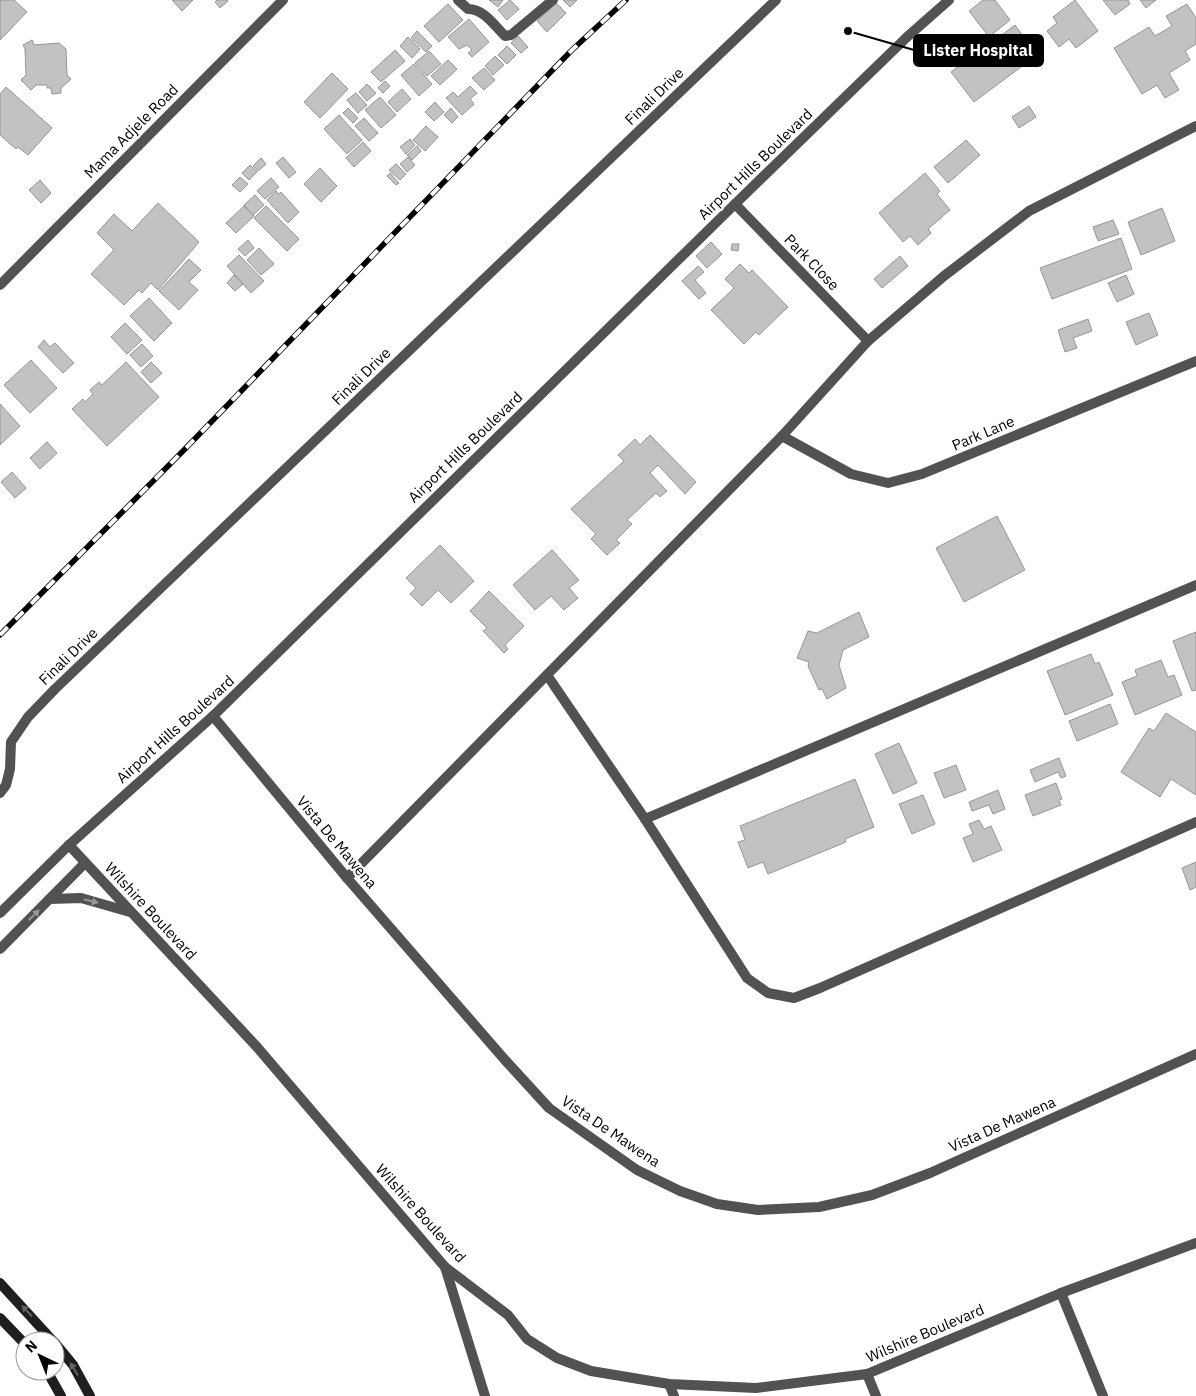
<svg xmlns="http://www.w3.org/2000/svg" width="1196" height="1396" font-family="'IBM Plex Sans',sans-serif">
<style>
.building{fill:#c2c2c2;stroke:#969696}
.lines{fill:none;stroke-linecap:round;stroke-linejoin:round}
.minor{stroke:#525252;stroke-width:10}
.secondary{stroke:#1f1f1f;stroke-width:10}
.rail-casing{stroke:#000;stroke-width:5.5}
.rail{stroke:#fff;stroke-width:4;stroke-dasharray:11;stroke-linecap:butt}
.oneway{fill:#979797}
.oneway2{fill:#626262}
.labels{text-anchor:middle;dominant-baseline:central;stroke-width:4.5;stroke-linejoin:round;paint-order:stroke}
.street-label{font-size:15px;fill:#000;stroke:#fff}
.leader{fill:none;stroke:#000;stroke-width:2}
.callout-dot{fill:#000;stroke:#fff;stroke-width:2}
.callout{fill:#000;stroke:#000;stroke-width:2}
.callout-label{font-size:16px;text-anchor:middle;font-weight:bold;fill:#fff}
</style>
<rect width="100%" height="100%" fill="#fff"/>
<g class="building">
<polygon points="0,0 14,0 27,12 0,40"/>
<polygon points="172,0 193,0 182,11"/>
<polygon points="217,0 227,0 228,1 220,8 215,2"/>
<polygon points="489,0 503,0 498,7"/>
<polygon points="510,0 519,9 507,20 498,10"/>
<polygon points="563,0 577,0 570,7"/>
<polygon points="983,0 995,0 1010,20 989,37 969,11"/>
<polygon points="1075,0 1098,31 1076,48 1069,39 1059,47 1047,31 1057,23 1053,17"/>
<polygon points="1103,0 1128,0 1130,4 1115,15"/>
<polygon points="1140,0 1156,0 1146,8"/>
<polygon points="556,3 566,13 547,32 537,21"/>
<polygon points="448,4 463,20 439,42 424,26"/>
<polygon points="1187,4 1196,18 1196,44 1185,51 1190,60 1169,73 1179,90 1165,98 1157,85 1142,94 1114,48 1149,27 1155,36 1172,26 1166,16"/>
<polygon points="469,19 489,42 472,57 468,53 472,50 467,45 459,49 448,37"/>
<polygon points="1015,25 1037,55 974,102 951,72 966,61 963,58 973,51 976,54"/>
<polygon points="417,31 432,46 426,52 411,38"/>
<polygon points="518,36 528,47 521,53 511,43"/>
<polygon points="408,37 420,49 412,58 400,46"/>
<polygon points="32,40 34,45 59,43 66,49 67,75 71,79 61,88 61,93 52,94 51,88 47,88 47,85 36,85 31,90 21,80 26,75 25,49 23,45"/>
<polygon points="507,46 516,55 507,64 498,55"/>
<polygon points="395,50 405,61 381,82 371,72"/>
<polygon points="429,51 441,64 427,76 415,63"/>
<polygon points="495,56 504,65 493,75 485,66"/>
<polygon points="448,60 457,69 440,85 431,76"/>
<polygon points="414,64 432,84 419,96 401,75"/>
<polygon points="484,68 495,80 484,90 472,78"/>
<polygon points="332,73 348,89 320,118 304,102"/>
<polygon points="385,81 390,86 383,93 378,88"/>
<polygon points="367,84 376,93 367,101 359,92"/>
<polygon points="470,86 477,93 470,99 474,104 462,115 446,98 453,92 458,97"/>
<polygon points="6,87 52,128 28,155 18,147 16,149 0,135 0,94"/>
<polygon points="402,89 411,99 397,112 388,102"/>
<polygon points="356,93 367,105 358,113 347,100"/>
<polygon points="380,97 396,115 381,128 365,110"/>
<polygon points="435,102 444,112 434,121 425,112"/>
<polygon points="1029,106 1036,117 1019,128 1012,117"/>
<polygon points="348,108 358,118 353,123 343,113"/>
<polygon points="451,108 458,117 452,123 444,115"/>
<polygon points="339,115 362,140 347,154 324,129"/>
<polygon points="364,118 378,133 369,141 355,126"/>
<polygon points="426,126 438,137 425,151 413,140"/>
<polygon points="410,139 415,145 406,154 400,147"/>
<polygon points="966,140 980,155 948,183 934,167"/>
<polygon points="363,142 371,151 354,167 346,158"/>
<polygon points="417,146 421,151 412,160 407,155"/>
<polygon points="283,157 296,172 289,178 276,163"/>
<polygon points="408,157 415,165 407,172 400,164"/>
<polygon points="261,158 266,164 258,171 253,166"/>
<polygon points="396,164 406,174 400,180 389,170"/>
<polygon points="250,165 257,172 249,180 242,173"/>
<polygon points="320,168 337,186 321,202 304,184"/>
<polygon points="390,173 399,183 396,185 387,176"/>
<polygon points="925,173 940,191 937,194 950,210 928,229 931,233 918,245 910,236 903,242 879,213"/>
<polygon points="240,177 248,184 240,192 232,185"/>
<polygon points="271,178 279,187 265,199 257,191"/>
<polygon points="40,180 51,193 41,203 29,190"/>
<polygon points="276,191 279,194 281,192 299,212 288,223 267,200"/>
<polygon points="255,195 264,205 253,215 244,205"/>
<polygon points="158,203 199,242 158,290 151,283 142,293 139,290 124,305 91,274 114,250 97,233 114,214 132,231"/>
<polygon points="244,206 254,216 236,233 226,223"/>
<polygon points="266,206 299,239 287,251 254,218"/>
<polygon points="1162,208 1175,241 1141,255 1128,222"/>
<polygon points="1113,220 1119,234 1098,241 1093,227"/>
<polygon points="1121,238 1132,269 1052,299 1040,268"/>
<polygon points="248,240 254,248 245,256 238,249"/>
<polygon points="711,242 722,254 707,268 696,256"/>
<polygon points="732,244 739,244 738,251 731,250"/>
<polygon points="259,248 274,264 261,275 247,260"/>
<polygon points="239,255 264,281 251,293 227,266"/>
<polygon points="900,256 908,266 882,288 874,279"/>
<polygon points="189,259 201,270 189,282 198,290 179,310 159,291"/>
<polygon points="740,264 749,273 752,270 788,307 759,335 756,332 744,344 711,310 734,288 725,279"/>
<polygon points="698,266 704,272 695,280 706,293 699,299 682,281"/>
<polygon points="234,275 243,284 235,291 227,283"/>
<polygon points="1126,275 1134,294 1117,302 1108,283"/>
<polygon points="149,298 172,323 154,341 130,316"/>
<polygon points="1149,313 1158,335 1136,345 1126,322"/>
<polygon points="1088,319 1092,331 1073,338 1077,348 1065,352 1058,330"/>
<polygon points="125,323 142,340 127,354 111,337"/>
<polygon points="44,340 50,347 55,343 74,363 63,373 38,347"/>
<polygon points="142,344 153,356 141,367 130,355"/>
<polygon points="31,360 57,388 30,413 4,385"/>
<polygon points="126,362 159,397 107,446 72,409 83,399 85,402 93,394 90,390 99,382 102,385"/>
<polygon points="151,362 162,373 151,383 141,372"/>
<polygon points="0,404 20,426 0,445"/>
<polygon points="650,435 696,482 685,494 658,465 650,473 667,491 660,497 656,493 627,520 632,524 616,540 620,543 607,555 591,539 596,534 571,509 624,461 618,455 635,439 640,445"/>
<polygon points="47,442 57,453 40,469 30,458"/>
<polygon points="12,472 26,488 15,498 1,482"/>
<polygon points="997,516 1025,570 964,602 936,548"/>
<polygon points="440,545 474,581 451,603 438,590 422,606 410,594 416,588 406,578"/>
<polygon points="552,550 579,580 569,588 578,598 564,610 551,596 535,610 513,585"/>
<polygon points="489,591 524,626 505,645 508,649 504,653 483,631 487,628 470,611"/>
<polygon points="859,612 869,637 843,650 839,665 846,688 827,699 822,689 819,690 808,666 809,662 797,658 808,631 817,633"/>
<polygon points="1196,632 1196,690 1192,691 1173,641"/>
<polygon points="1091,654 1095,664 1099,662 1113,695 1065,715 1047,671"/>
<polygon points="1161,660 1168,677 1174,675 1182,695 1135,715 1122,682 1137,676 1135,670"/>
<polygon points="1110,704 1118,724 1077,741 1069,721"/>
<polygon points="1166,713 1196,732 1196,795 1171,779 1160,797 1121,772 1149,728 1154,731"/>
<polygon points="899,743 917,783 893,794 875,754"/>
<polygon points="1059,758 1066,776 1061,778 1058,772 1035,782 1030,770"/>
<polygon points="956,765 966,790 944,798 934,773"/>
<polygon points="855,779 874,827 845,839 846,842 768,874 763,862 748,868 738,842 745,840 740,826"/>
<polygon points="1056,783 1062,799 1059,800 1061,805 1033,816 1025,795"/>
<polygon points="998,790 1005,809 993,814 989,805 972,811 969,802"/>
<polygon points="923,795 935,824 912,834 899,804"/>
<polygon points="979,820 984,829 991,826 1002,850 973,862 963,838 973,834 969,824"/>
<polygon points="1196,862 1196,887 1190,890 1182,868"/>
</g>
<g class="lines">
<g class="minor">
<path d="M458 0 468 9C484 9 494 25 505 36L511 35 553 0"/>
<polyline points="735,204 868,341"/>
<polyline points="0,285 283,0"/>
<polyline points="782,436 851,474 888,483 922,474 1196,361"/>
<polyline points="547,675 645,819 747,978 768,993 794,998 820,988 1196,822"/>
<polyline points="213,716 347,878 505,1060 549,1108 637,1170 680,1191 717,1204 758,1210 819,1207 872,1195 930,1173 1196,1054"/>
<polyline points="0,793 6,785 10,769 11,742 28,717 55,689 776,0"/>
<polyline points="645,819 1196,585"/>
<polyline points="69,845 257,1047 445,1267 508,1315 527,1339 557,1358 591,1371 669,1384 756,1388 867,1374 1061,1293 1196,1243"/>
<polyline points="347,878 782,436 868,341 944,276 1029,211 1196,126"/>
<polyline points="50,899 81,898 130,912"/>
<polyline points="0,913 69,845 213,716 735,204 907,37 949,0"/>
<polyline points="0,949 85,863"/>
<polyline points="445,1267 485,1396"/>
<polyline points="1061,1293 1103,1396"/>
<polyline points="867,1374 876,1396"/>
<polyline points="669,1384 674,1396"/>
</g>
<g class="secondary">
<polyline points="0,1283 53,1341"/>
<polyline points="0,1318 25,1344"/>
<polyline points="55,1343 73,1365 90,1396"/>
<polyline points="47,1371 61,1396"/>
</g>
<g class="rail-casing">
<polyline id="rail" points="0,635 183,451 572,50 626,0"/>
</g>
<use href="#rail" class="rail"/>
</g>
<defs><path id="oneway-solid" d="M-6-.8H1V-3.2L6.5 0L1 3.2V.8H-6Z" transform="scale(1.25)"/></defs>
<g class="oneway">
<use href="#oneway-solid" transform="translate(91 901) rotate(14)"/>
<use href="#oneway-solid" transform="translate(34 915) rotate(-45)"/>
</g>
<g class="oneway2">
<use href="#oneway-solid" transform="translate(27 1311) rotate(-133)"/>
<use href="#oneway-solid" transform="translate(74 1369) rotate(-122)"/>
</g>
<g class="labels">
<g class="street-label">
<text transform="translate(654 96) rotate(-44)">Finali Drive</text>
<text transform="translate(131 131) rotate(-45)">Mama Adjele Road</text>
<text transform="translate(755 164) rotate(-44)">Airport Hills Boulevard</text>
<text transform="translate(812 262) rotate(46)">Park Close</text>
<text transform="translate(361 376) rotate(-44)">Finali Drive</text>
<text transform="translate(983 433) rotate(-23)">Park Lane</text>
<text transform="translate(465 447) rotate(-44)">Airport Hills Boulevard</text>
<text transform="translate(68 656) rotate(-44)">Finali Drive</text>
<text transform="translate(175 729) rotate(-42)">Airport Hills Boulevard</text>
<text transform="translate(337 842) rotate(50)">Vista De Mawena</text>
<text transform="translate(151 911) rotate(47)">Wilshire Boulevard</text>
<text transform="translate(1002 1124) rotate(-24)">Vista De Mawena</text>
<text transform="translate(611 1131) rotate(34)">Vista De Mawena</text>
<text transform="translate(421 1213) rotate(48)">Wilshire Boulevard</text>
<text transform="translate(925 1333) rotate(-23)">Wilshire Boulevard</text>
</g>
</g>
<path class="leader" d="M848 31L914 50"/>
<circle class="callout-dot" cx="848" cy="31" r="5"/>
<rect class="callout" x="914" y="35" width="129" height="31" rx="5"/>
<g class="callout-label">
<text x="978" y="56">Lister Hospital</text>
</g>
<g transform="translate(40 1356) rotate(317)"><circle r="24" fill="#ffffff" stroke="#999999"/>
<path d="M0-4L9 19L0 12L-9 19Z" fill="#000000"/>
<text y="-8" font-size="14" font-weight="bold" text-anchor="middle" fill="#000000">N</text>
</g>
</svg>
